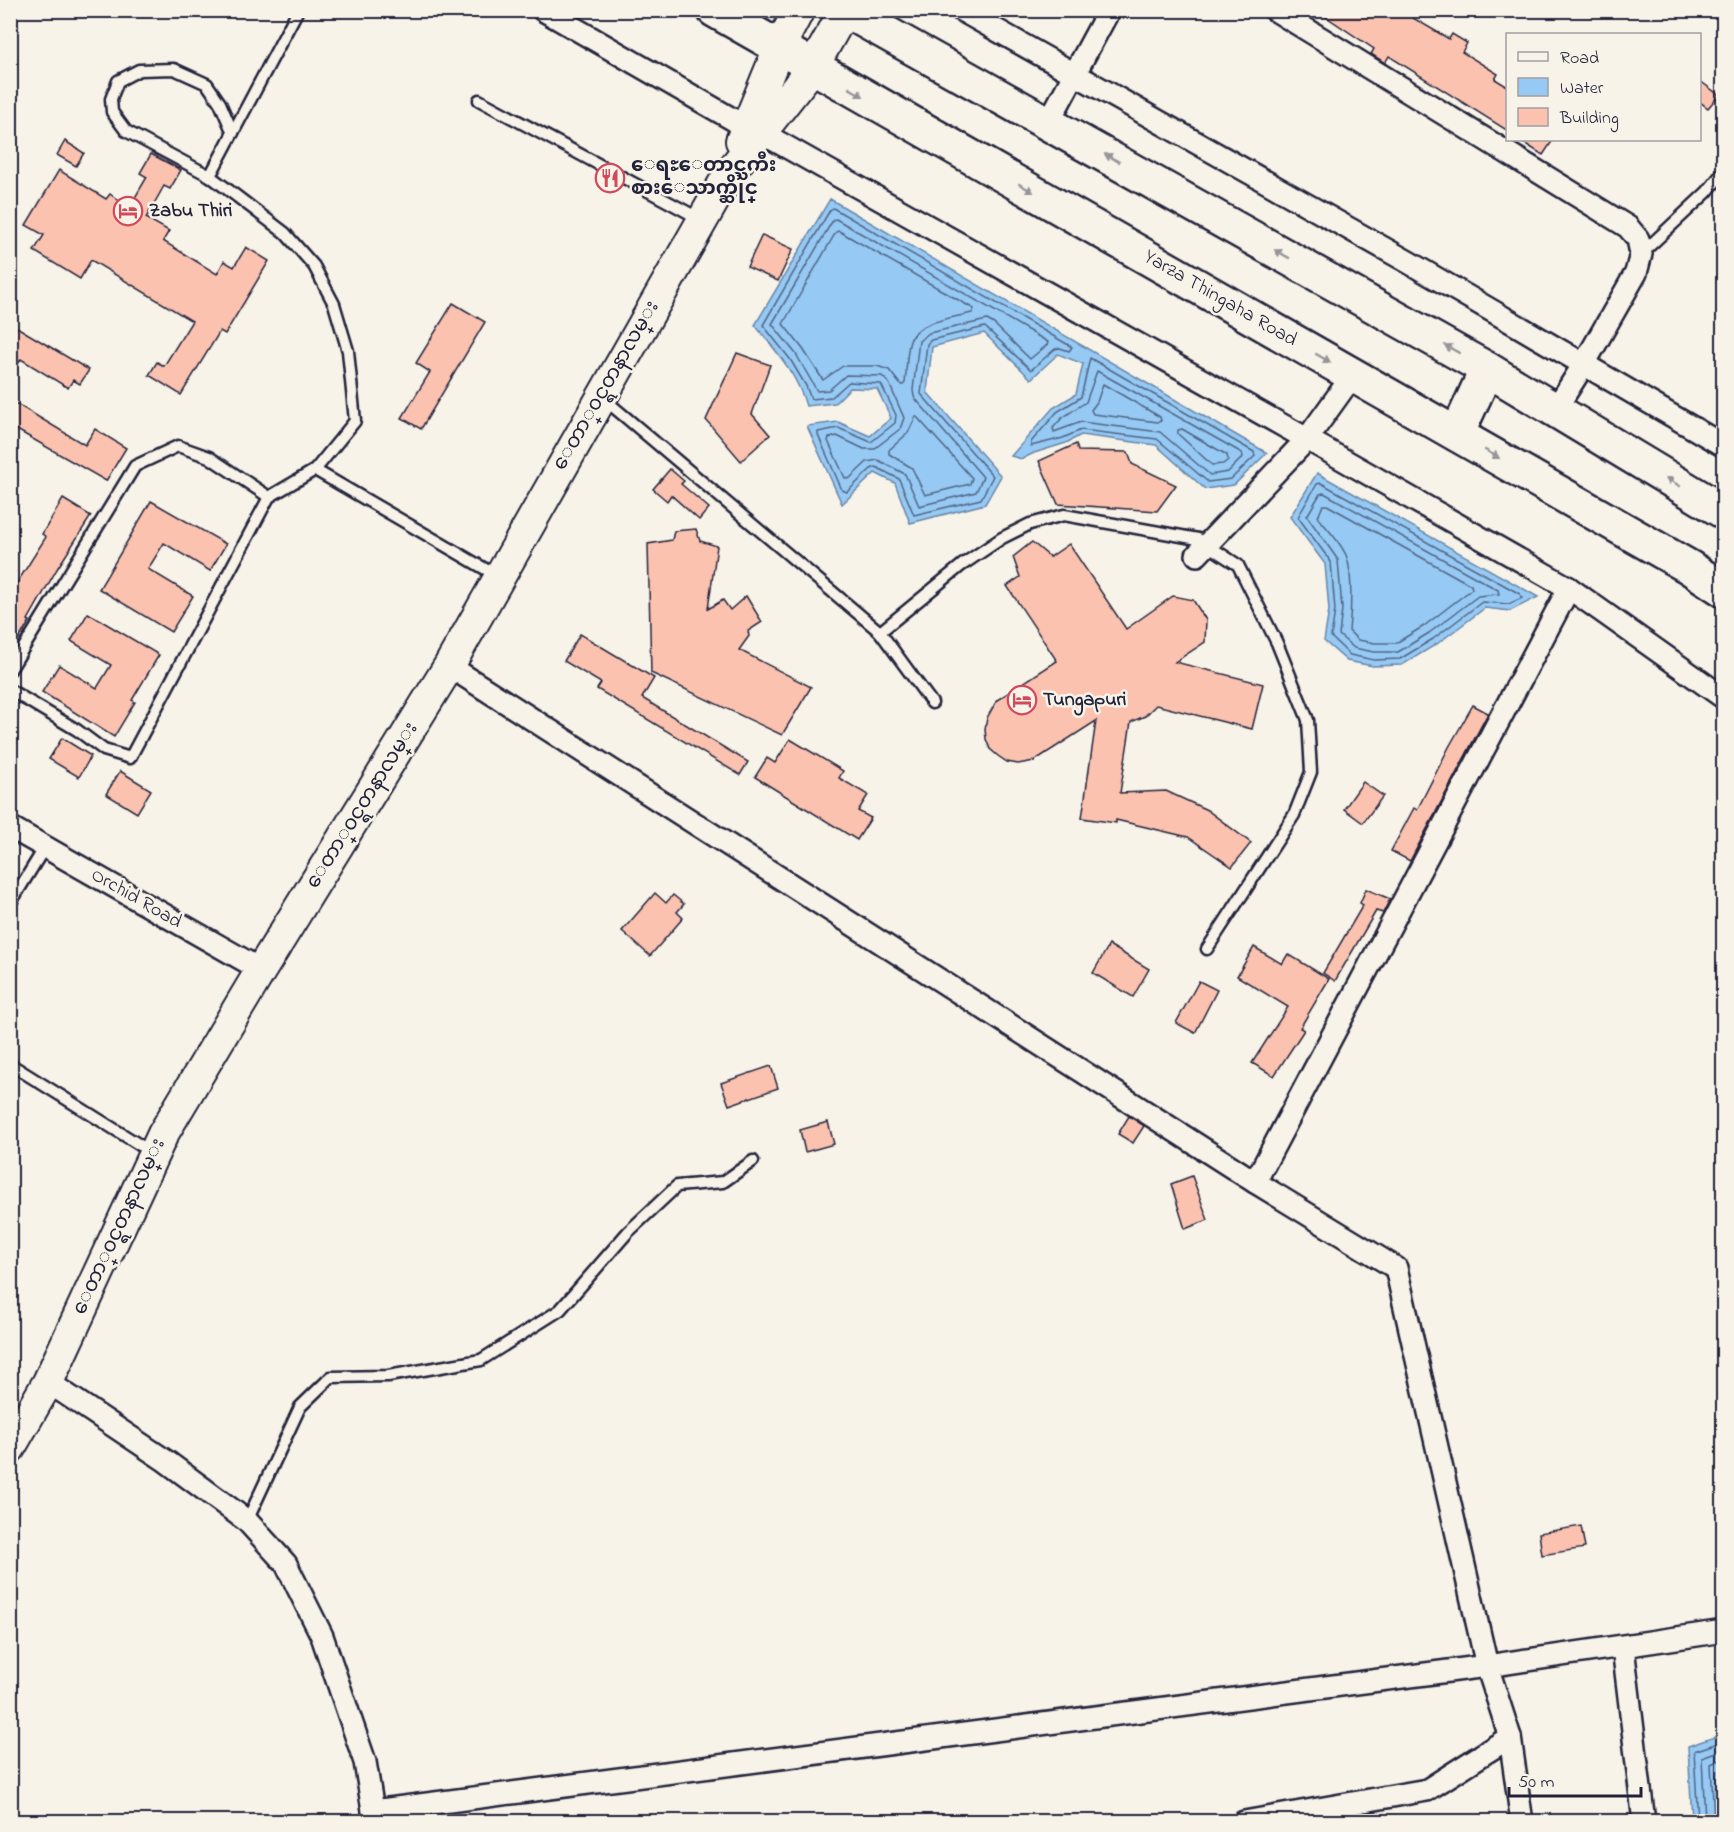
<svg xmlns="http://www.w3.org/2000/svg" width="1734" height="1832" font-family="'Indie Flower','Noto Sans Myanmar',sans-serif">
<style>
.water{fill:#96c9f3;stroke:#6886a9;stroke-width:1.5}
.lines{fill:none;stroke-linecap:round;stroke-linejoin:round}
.shore{stroke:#506585;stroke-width:1.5}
.building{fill:#fbc2b0;stroke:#22223b;stroke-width:1.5}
.service-casing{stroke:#22223b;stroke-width:15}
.minor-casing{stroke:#22223b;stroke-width:26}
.secondary-casing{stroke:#22223b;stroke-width:34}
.primary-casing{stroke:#22223b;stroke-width:38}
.trunk-casing{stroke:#22223b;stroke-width:38}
.service{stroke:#f7f3e8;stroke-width:10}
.minor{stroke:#f7f3e8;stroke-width:21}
.secondary{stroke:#f7f3e8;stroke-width:30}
.primary{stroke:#f7f3e8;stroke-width:33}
.trunk{stroke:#f7f3e8;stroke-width:33}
.oneway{fill:#97959a}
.labels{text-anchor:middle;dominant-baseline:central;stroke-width:5;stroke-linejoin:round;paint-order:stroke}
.poi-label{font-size:20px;font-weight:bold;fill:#22223b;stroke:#f7f3e8;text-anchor:start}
.street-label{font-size:20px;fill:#22223b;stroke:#f7f3e8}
</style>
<rect width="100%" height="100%" fill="#f7f3e8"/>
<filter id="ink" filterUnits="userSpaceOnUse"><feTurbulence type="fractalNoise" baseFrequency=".0167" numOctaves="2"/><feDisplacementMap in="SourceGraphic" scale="12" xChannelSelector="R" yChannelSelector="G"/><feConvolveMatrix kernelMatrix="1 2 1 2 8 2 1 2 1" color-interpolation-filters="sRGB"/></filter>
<g filter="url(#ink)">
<g class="water">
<path d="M830 199 1267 453 1234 485 1205 489 1156 445 1081 435 1066 443 1034 453 1022 459 1011 456 1053 408 1076 394 1083 364 1058 354 1031 379 984 333 932 347 927 392 1001 476 985 504 910 523 895 483 875 473 842 504 807 426 838 422 870 436 891 418 877 389 850 388 835 403 806 406C797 374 776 351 755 325Z"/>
<polygon points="1317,473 1538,597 1510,611 1485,608 1437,644 1402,665 1373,666 1347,661 1324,641 1329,610 1325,564 1290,517"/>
<polygon points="1723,1734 1723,1821 1692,1821 1688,1746"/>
</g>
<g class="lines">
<g class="shore">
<polygon points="833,208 1072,347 1069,351 1060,348 1055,349 1031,370 985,327 931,340 927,344 921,394 993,476 981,499 914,515 899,479 876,467 871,469 847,492 842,490 818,435 818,432 838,428 871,442 895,423 896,415 881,384 849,382 832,397 811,399 806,386 790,359 763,325 830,210"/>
<polygon points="836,219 1048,342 1047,345 1030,359 994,324 987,320 929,333 919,341 913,390 914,397 983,477 976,492 919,506 905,474 878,460 867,462 849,479 845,478 828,441 829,438 837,436 864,449 874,449 900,429 904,418 889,383 882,376 846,375 829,390 817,391 796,354 772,324 833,220"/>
<path d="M839 231 974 309 972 313C954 318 916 321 910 341 906 353 907 369 905 383L903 385 900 384 889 370 877 366H843L823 380 803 349 783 324 836 232Z"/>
<polygon points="1090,358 1254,452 1255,456 1231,479 1208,482 1157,439 1081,430 1063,438 1031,446 1031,442 1057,412 1081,397"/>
<polygon points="1097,371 1242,453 1243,457 1228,472 1210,475 1160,432 1081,422 1054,432 1053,428 1062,418 1086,402"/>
<polygon points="1103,384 1160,417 1161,421 1158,422 1093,414 1091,410 1097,402"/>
<polygon points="916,416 972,478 970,484 925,495 912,468 889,454 889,450 908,433"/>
<polygon points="1182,429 1227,455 1228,460 1223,464 1212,465 1178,434 1178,430"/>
<polygon points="1321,483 1520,594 1522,598 1509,604 1482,602 1433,639 1400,659 1374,660 1350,655 1331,637 1335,610 1331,562 1298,517 1317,484"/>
<polygon points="1324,493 1498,590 1499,594 1478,596 1429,633 1398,652 1374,652 1354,648 1339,635 1342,609 1338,560 1307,516 1320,494"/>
<path d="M1323 505H1327L1471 585 1472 589 1424 626 1396 643H1375L1358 640 1349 631C1351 612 1353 573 1346 555 1340 541 1327 529 1318 517Z"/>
<polyline points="1698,1822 1694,1751 1724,1741"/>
<polyline points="1705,1822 1702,1757 1724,1749"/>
<polyline points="1714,1822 1711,1764 1724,1758"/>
</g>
</g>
<g class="building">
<polygon points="1316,10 1418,10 1413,18 1449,39 1452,34 1467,43 1462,52 1498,74 1495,79 1508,87 1508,131 1389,56 1385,63 1371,54 1374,49"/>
<polygon points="1700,81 1719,95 1708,108 1700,102"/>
<polygon points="1519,140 1553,140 1543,155"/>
<polygon points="65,141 84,153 76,166 57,155"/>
<polygon points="151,154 181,170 170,189 164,186 146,218 169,231 163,241 217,274 224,261 234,267 246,247 269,261 225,334 220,331 181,395 149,375 157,362 164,366 192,321 91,260 80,279 34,251 44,235 26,225 59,170 106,199 110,194 129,208 147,177 140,173"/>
<polygon points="762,235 793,249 778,281 747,267"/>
<polygon points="453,303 485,322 421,429 402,418 430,372 416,363"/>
<polygon points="10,323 89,370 80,384 73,380 68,388 21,359 10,376"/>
<polygon points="737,353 770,365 752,414 770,435 741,461 706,420"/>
<polygon points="10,400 85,445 95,429 126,448 106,481 10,426"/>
<polygon points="1076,444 1078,451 1128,452 1132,464 1176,485 1157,511 1058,504 1039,461"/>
<polygon points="670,469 684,481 681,484 709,508 699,520 671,495 667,501 653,489"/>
<polygon points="63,499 91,516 57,569 28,620 30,621 10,653 10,594 46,537 42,534"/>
<polygon points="151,501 226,544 210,571 164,543 148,569 193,596 171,632 99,589"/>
<polygon points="696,529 700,541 717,546 708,609 723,600 730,610 746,596 762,622 748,631 749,636 739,650 811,687 782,735 651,673 648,544 672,540 674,531"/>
<polygon points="1032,542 1050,557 1069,544 1126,629 1173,596 1193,600 1206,620 1205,642 1175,662 1263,684 1252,729 1156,705 1145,716 1131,722 1120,793 1166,791 1207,810 1251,843 1232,867 1188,837 1116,820 1116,823 1082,818 1096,721 1034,761 1018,764 1007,762 998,756 990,749 986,739 985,729 987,718 997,700 1057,661 1007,586 1020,577 1013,557"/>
<polygon points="88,613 159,655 132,700 135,702 114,737 42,692 59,665 97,688 111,665 71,641"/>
<polygon points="580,634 654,678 642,698 748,762 740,775 597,689 601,683 564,661"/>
<polygon points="1473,705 1488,713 1410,861 1391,851 1414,808 1417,810 1449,747"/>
<polygon points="62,738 91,756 79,777 49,759"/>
<polygon points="790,739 843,771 839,778 868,795 858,811 871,818 857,840 755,777 767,758 775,763"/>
<polygon points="120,771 151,790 137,813 106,794"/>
<polygon points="1363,782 1383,796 1363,823 1344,809"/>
<polygon points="1366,889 1390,899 1383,913 1376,911 1335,981 1323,973 1363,905 1360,903"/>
<polygon points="655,893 666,903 673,895 684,904 677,912 683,918 650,956 622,931"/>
<polygon points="1109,945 1149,969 1133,997 1093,973"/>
<polygon points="1254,947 1282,964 1288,954 1329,979 1300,1028 1304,1030 1274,1076 1252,1063 1288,1007 1237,976"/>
<polygon points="1199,981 1217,990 1195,1033 1176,1023"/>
<polygon points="771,1066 778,1088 729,1105 721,1083"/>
<polygon points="1129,1116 1144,1126 1133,1143 1118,1134"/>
<polygon points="828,1122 834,1144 805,1152 800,1130"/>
<polygon points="1192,1176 1208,1220 1185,1229 1171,1184"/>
<polygon points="1581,1526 1585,1548 1542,1555 1539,1533"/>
</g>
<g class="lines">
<g class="service-casing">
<g id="service">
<polyline points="479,100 702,220"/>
<polyline points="210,176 126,131 112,112 111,99 118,81 139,70 174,69 207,84 220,103 233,133"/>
<polyline points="1641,254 1707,192 1724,171"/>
<polyline points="604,399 880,632 932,703"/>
<polyline points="315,470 499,577"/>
<polyline points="880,632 962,565 1002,538 1030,524 1064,515 1198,539 1238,565 1277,643 1308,720 1311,772 1294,815 1207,949"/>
<polyline points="10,670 135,466 178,446 209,457 269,497"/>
<polyline points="10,690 77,730 104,750 130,758 269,497 315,470 355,421 348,351 334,304 314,266 285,233 210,176 298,10"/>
<polyline points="10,904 45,847"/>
<polyline points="10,1064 151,1152"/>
<polyline points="247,1521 300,1407 331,1377 388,1376 481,1360 560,1310 628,1232 677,1186 723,1182 753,1161"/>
</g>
</g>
<g class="minor-casing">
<g id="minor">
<polyline points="543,10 746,127 760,132 1307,439 1569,588 1255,1182"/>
<polyline points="961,10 1410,263 1724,446"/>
<polyline points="1275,10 1628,227 1638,239 1641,254 1636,273 1584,364 1555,410"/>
<polyline points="1048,123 1109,10"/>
<polyline points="1197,555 1307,439 1353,375"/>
<polyline points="1569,588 1724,698"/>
<polyline points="449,666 1255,1182 1396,1268 1487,1666 1510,1737 1522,1822"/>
<polyline points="10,827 261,970"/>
<polyline points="48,1382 166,1461 247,1521 286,1564 322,1636 365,1762 375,1822"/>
<polyline points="1623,1647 1644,1822"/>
<polyline points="373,1811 1487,1666 1724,1631"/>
<polyline points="1244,1822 1427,1790 1510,1737"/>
</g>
</g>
<g class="secondary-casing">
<g id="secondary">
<polyline points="741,141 779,48 799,10"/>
<polyline points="10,1448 48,1382 163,1134 261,970 449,666 730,172 813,67 845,10"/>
</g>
</g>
<g class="primary-casing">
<g id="primary">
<polyline points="714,10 1689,567 1724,590"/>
<polyline points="845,10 1487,369 1724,512"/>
</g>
</g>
<g class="trunk-casing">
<polyline id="trunk" points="1457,434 1487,369"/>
</g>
<use href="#service" class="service"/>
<use href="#minor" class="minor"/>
<use href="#secondary" class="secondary"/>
<use href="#primary" class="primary"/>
<use href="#trunk" class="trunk"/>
</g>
<defs><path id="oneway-solid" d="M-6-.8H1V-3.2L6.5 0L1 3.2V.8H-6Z" transform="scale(1.5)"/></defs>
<g class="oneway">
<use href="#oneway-solid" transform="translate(856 92) rotate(30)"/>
<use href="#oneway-solid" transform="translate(1112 158) rotate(-151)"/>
<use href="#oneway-solid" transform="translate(1026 188) rotate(30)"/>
<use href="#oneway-solid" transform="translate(1282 254) rotate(-151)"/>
<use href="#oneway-solid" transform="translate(1452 349) rotate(-151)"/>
<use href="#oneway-solid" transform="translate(1323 358) rotate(30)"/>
<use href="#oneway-solid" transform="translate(1492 454) rotate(30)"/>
<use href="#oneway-solid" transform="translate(1673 482) rotate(-149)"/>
</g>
</g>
<defs>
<g id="restaurant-ring" transform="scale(1.5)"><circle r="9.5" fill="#f7f3e8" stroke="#d1495b" stroke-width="1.5"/><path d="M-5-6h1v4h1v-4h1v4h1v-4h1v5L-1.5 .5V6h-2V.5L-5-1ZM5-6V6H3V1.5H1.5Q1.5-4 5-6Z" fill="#d1495b"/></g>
<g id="hotel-ring" transform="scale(1.5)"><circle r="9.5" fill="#f7f3e8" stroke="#d1495b" stroke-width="1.5"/><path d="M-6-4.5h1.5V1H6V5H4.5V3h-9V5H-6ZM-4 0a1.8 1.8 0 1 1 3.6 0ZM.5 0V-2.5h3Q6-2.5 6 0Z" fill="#d1495b"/></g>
</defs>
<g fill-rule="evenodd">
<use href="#restaurant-ring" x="610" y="178"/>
<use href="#hotel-ring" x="128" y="211"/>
<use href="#hotel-ring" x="1022" y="700"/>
</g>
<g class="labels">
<g class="poi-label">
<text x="631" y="166">ေရႊေတာင္ႀကီး<tspan x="631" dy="23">စားေသာက္ဆိုင္</tspan></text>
<text x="149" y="211">Zabu Thiri</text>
<text x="1043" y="700">Tungapuri</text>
</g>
<g class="street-label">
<text transform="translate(1220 299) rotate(30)">Yarza Thingaha Road</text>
<text transform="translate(607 386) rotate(-60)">ေတာ္၀င္ရတနာလမ္း</text>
<text transform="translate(363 806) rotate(-58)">ေတာ္၀င္ရတနာလမ္း</text>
<text transform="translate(136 899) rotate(30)">Orchid Road</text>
<text transform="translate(120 1227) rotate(-65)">ေတာ္၀င္ရတနာလမ္း</text>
</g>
</g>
<rect width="1734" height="1832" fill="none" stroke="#f7f3e8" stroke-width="36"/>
<rect x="18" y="18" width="1698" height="1796" fill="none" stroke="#22223b" stroke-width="2" filter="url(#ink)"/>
<rect x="1506" y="33" width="195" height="108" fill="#f7f3e8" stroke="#a29fa3" stroke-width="1.5"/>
<rect x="1518" y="52" width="30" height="9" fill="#f7f3e8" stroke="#a29fa3" stroke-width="1.5"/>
<text x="1560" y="63" font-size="18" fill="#22223b">Road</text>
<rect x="1518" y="78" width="30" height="18" fill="#96c9f3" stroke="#a29fa3" stroke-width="1.5"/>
<text x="1560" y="93" font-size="18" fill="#22223b">Water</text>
<rect x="1518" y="108" width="30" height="18" fill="#fbc2b0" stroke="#a29fa3" stroke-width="1.5"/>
<text x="1560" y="123" font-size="18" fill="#22223b">Building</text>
<path d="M1509 1787v9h132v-9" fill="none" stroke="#22223b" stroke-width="3"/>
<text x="1518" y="1787" font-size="18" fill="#22223b" stroke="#f7f3e8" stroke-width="4.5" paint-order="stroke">50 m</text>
</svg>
